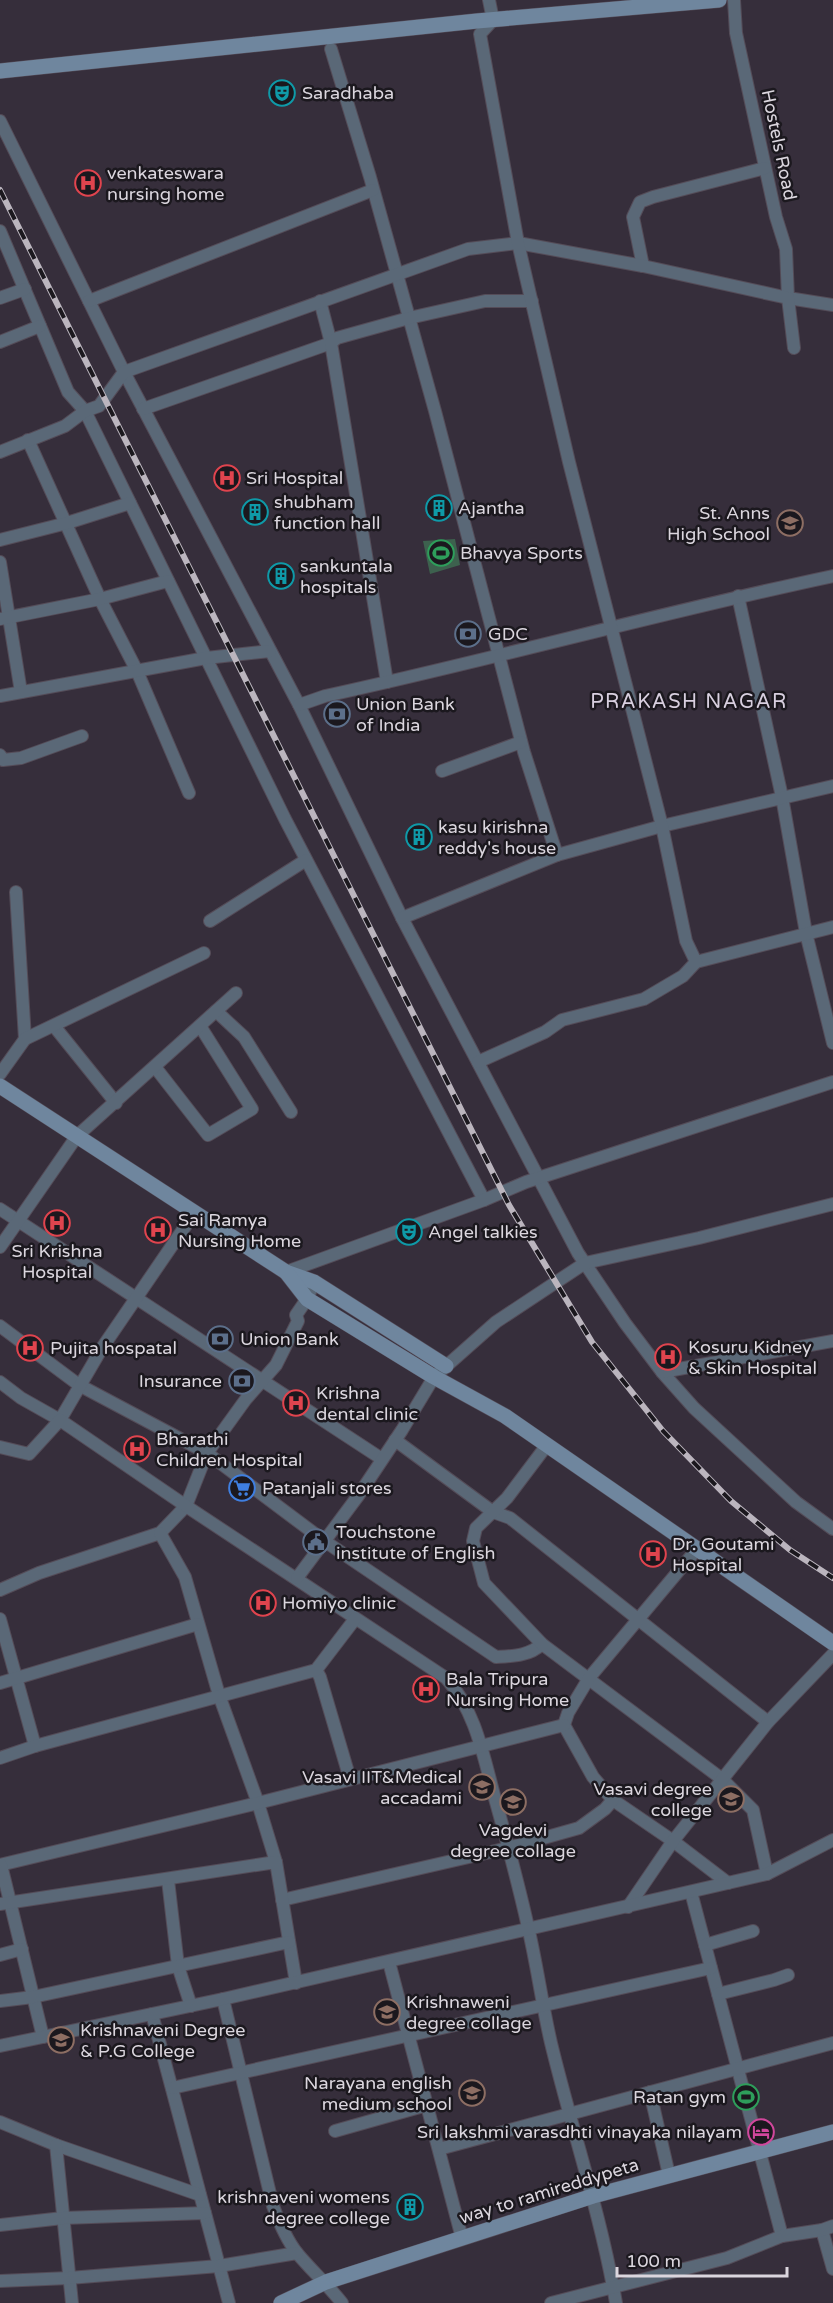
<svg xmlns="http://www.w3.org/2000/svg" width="833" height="2303" font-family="'Varela Round',sans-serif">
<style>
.green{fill:#3d614e}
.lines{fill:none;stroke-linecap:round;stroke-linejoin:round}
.street-casing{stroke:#544c58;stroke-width:14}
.secondary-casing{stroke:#544c58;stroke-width:16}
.street{stroke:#5a6877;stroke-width:12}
.secondary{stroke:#6f869e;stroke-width:15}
.rail-casing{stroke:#bbb5be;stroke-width:6}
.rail{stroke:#1b181e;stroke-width:4;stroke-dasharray:11;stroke-linecap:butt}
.labels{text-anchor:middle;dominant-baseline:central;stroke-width:5;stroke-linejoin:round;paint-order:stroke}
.poi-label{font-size:18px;fill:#dbd6de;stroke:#1b181e;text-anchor:start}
.street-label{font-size:18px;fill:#dbd6de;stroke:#1b181e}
.neighbourhood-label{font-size:20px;letter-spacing:1.5px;fill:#d8cfdf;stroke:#1b181e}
</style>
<rect width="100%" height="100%" fill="#362e3b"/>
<polygon class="green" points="455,539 460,565 430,574 423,541"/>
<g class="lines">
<g class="street-casing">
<g id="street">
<polyline points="734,0 736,33 776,217 786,249 788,298 833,305"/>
<polyline points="331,49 370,177 435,411 524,752 557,855"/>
<polyline points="0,121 124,372 299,705 402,918 578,1253 625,1323 662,1372 694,1408 796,1502 833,1529"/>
<polyline points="0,231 68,392 85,411 285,819 484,1200"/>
<polyline points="643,266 633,217 640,202 653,197 765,168"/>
<polyline points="0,298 25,289"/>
<polyline points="89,301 373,190"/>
<polyline points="0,342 40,326"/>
<polyline points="143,409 331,343 320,301"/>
<polyline points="28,440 100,599 137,671 189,793"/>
<polyline points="0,452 65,426 85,411 99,406 124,372 468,249 518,243 643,266 788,298 794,348"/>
<polyline points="0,540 67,523 130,503"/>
<polyline points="0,562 21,692"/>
<polyline points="738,596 782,797 806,933 833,1043"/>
<polyline points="0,619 100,599 168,581"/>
<polyline points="387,682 331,343 337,338 409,318 485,301 532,301"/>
<polyline points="0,696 206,658 270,651"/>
<path d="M299 705 325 696C495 659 663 612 833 576"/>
<polyline points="0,755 3,760 21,758 82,736"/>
<polyline points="442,771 521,742"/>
<polyline points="16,892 25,1039"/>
<polyline points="402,918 557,855 662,826 833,786"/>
<polyline points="210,921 306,860"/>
<polyline points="696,962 833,927"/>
<polyline points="216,1011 244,1037 291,1112"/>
<polyline points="54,1026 116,1103"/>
<polyline points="478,1062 545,1032 562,1020 644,999 683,976 696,962 686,941 662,826 569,462 518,243 480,34 493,20 489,0"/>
<polyline points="155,1067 208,1135 252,1109 200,1026"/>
<polyline points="0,1074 25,1039 204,953"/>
<polyline points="0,1209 382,1459"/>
<polyline points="0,1247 77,1136 236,993"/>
<polyline points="286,1272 484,1200 526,1182 833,1082"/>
<path d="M314 1282 307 1299 296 1315 298 1321 276 1365 246 1399 207 1453 323 1540 496 1657C513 1656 529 1656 542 1644"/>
<polyline points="0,1326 79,1385 207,1453 186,1506 160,1533 39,1573 0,1590"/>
<polyline points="662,1372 833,1341"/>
<polyline points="0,1382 21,1398 60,1420 102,1348 195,1212"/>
<polyline points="395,1440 493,1512 510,1518 768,1722"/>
<polyline points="547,1445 507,1498 476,1528 473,1541 484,1583 542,1644 722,1779 753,1810 767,1874"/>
<path d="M0 1447 29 1454 60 1420 186 1506 446 1678C475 1710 483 1754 494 1795 506 1838 518 1882 528 1927 537 1965 542 2004 551 2043 572 2130 601 2215 616 2303"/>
<polyline points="160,1533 185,1577 219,1695 258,1803 276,1862"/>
<polyline points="697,1549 589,1678 568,1713 564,1725 593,1777 613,1800 673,1841 728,1883"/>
<polyline points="297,1578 358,1496 402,1430 434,1377 496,1322 585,1263 699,1238 833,1204"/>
<polyline points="0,1619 35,1746"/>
<polyline points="316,1670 320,1677 350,1779"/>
<polyline points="0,1683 198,1624"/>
<polyline points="0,1758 35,1746 316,1670 355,1619"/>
<polyline points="0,1865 258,1803 564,1725"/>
<polyline points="1,1865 43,2037"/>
<polyline points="168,1880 178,1966 191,2006"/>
<polyline points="691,1892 782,2236"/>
<polyline points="282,1900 508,1848 579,1828 605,1809 613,1800"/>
<polyline points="0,1904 276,1862 296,1983"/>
<polyline points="628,1907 673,1841 768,1722 833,1654"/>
<polyline points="705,1945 753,1931"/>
<polyline points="0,1955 22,1949"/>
<polyline points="389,1962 462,2238"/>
<polyline points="718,1994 774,1980 788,1975"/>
<path d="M223 1999 273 2206C279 2222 286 2239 297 2253 311 2270 328 2285 342 2303"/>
<polyline points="0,2001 33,1997 289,1942"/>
<polyline points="152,2014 229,2303"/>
<polyline points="0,2046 223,1999 767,1874 833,1840"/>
<polyline points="172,2088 711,1968"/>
<polyline points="650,2092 669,2175"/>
<polyline points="0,2122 56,2145 200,2195"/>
<polyline points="335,2131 427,2105"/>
<polyline points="56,2145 72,2303"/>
<polyline points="439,2149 833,2043"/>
<polyline points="0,2225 63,2218 205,2213"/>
<polyline points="822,2230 833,2269"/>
<polyline points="0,2281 69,2278 219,2266 297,2253"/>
<polyline points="551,2303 727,2258 782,2236 822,2230 833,2226"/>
</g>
</g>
<g class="secondary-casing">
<g id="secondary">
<polyline points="0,71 477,21 719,0"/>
<polyline points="0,1086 286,1272 314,1282 446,1366"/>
<polyline points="286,1272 307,1299 434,1377 505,1416 833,1643"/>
<polyline points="281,2303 326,2282 593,2196 833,2132"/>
</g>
</g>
<use href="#street" class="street"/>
<use href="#secondary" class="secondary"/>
<g class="rail-casing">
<polyline id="rail" points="0,190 509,1205 592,1342 663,1431 731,1501 790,1550 833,1578"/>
</g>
<use href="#rail" class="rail"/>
</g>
<defs>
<g id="theatre-ring" transform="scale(1.35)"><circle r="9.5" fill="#1b181e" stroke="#0f9aa8" stroke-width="1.5"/><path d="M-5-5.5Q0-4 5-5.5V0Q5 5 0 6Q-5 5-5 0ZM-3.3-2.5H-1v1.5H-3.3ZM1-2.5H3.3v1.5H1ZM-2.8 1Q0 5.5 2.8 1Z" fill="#0f9aa8"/></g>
<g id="hospital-ring" transform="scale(1.35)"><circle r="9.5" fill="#1b181e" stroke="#e0444e" stroke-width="1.5"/><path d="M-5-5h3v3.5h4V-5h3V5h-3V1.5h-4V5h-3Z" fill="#e0444e"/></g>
<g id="building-ring" transform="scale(1.35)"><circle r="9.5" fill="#1b181e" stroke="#0f9aa8" stroke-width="1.5"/><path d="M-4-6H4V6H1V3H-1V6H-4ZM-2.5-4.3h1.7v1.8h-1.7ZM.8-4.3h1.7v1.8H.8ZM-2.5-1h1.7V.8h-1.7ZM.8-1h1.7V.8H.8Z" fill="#0f9aa8"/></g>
<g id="school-ring" transform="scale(1.35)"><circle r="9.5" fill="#1b181e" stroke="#8d6e63" stroke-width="1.5"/><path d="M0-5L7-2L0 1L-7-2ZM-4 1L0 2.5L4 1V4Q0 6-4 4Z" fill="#8d6e63"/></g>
<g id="stadium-ring" transform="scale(1.35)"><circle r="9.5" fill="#1b181e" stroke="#2e9e5b" stroke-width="1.5"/><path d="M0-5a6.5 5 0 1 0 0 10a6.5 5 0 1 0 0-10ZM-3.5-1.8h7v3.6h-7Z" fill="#2e9e5b"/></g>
<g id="bank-ring" transform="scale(1.35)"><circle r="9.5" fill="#1b181e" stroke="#5c6f8a" stroke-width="1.5"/><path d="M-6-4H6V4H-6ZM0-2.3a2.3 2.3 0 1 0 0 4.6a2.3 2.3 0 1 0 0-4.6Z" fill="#5c6f8a"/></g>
<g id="supermarket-ring" transform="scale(1.35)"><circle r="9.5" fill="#1b181e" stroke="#3f7fe0" stroke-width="1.5"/><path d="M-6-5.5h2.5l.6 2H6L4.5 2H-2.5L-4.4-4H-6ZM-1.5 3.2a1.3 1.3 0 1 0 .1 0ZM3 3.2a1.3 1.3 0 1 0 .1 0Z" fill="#3f7fe0"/></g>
<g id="civic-ring" transform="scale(1.35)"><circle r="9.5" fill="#1b181e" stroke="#5c6f8a" stroke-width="1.5"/><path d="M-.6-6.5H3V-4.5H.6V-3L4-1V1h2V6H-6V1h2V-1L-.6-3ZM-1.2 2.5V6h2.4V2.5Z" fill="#5c6f8a"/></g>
<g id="university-ring" transform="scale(1.35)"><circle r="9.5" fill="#1b181e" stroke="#8d6e63" stroke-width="1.5"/><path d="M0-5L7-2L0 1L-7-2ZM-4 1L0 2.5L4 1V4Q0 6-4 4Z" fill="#8d6e63"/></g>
<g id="hotel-ring" transform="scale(1.35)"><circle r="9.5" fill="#1b181e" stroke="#d1479c" stroke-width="1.5"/><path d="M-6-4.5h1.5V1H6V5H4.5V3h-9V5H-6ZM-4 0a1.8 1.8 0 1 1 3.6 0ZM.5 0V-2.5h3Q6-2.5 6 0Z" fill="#d1479c"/></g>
</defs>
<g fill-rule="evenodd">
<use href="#theatre-ring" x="282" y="93"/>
<use href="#hospital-ring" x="88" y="183"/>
<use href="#hospital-ring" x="227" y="478"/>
<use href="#building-ring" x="439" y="508"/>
<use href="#building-ring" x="255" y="512"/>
<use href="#school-ring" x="790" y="523"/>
<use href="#stadium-ring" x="441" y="553"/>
<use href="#building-ring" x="281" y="576"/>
<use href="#bank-ring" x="468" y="634"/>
<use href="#bank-ring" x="337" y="714"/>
<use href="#building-ring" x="419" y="837"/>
<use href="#hospital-ring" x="57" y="1223"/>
<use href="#hospital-ring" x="158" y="1230"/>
<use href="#theatre-ring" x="409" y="1232"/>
<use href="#bank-ring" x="220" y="1339"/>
<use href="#hospital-ring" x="30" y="1348"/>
<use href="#hospital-ring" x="668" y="1357"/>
<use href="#bank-ring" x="242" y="1381"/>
<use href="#hospital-ring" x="296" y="1403"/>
<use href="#hospital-ring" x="137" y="1449"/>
<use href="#supermarket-ring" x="242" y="1488"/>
<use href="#civic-ring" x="316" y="1542"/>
<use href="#hospital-ring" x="653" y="1554"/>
<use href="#hospital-ring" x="263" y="1603"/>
<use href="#hospital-ring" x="426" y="1689"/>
<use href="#university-ring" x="482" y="1787"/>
<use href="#university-ring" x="731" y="1799"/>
<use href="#university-ring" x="513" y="1802"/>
<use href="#university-ring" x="387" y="2012"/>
<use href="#university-ring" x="61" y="2040"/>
<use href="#school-ring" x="472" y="2093"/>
<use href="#stadium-ring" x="746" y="2097"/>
<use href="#hotel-ring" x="761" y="2132"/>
<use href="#building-ring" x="410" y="2207"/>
</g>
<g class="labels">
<g class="poi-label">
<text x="302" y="93">Saradhaba</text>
<text x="107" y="173">venkateswara<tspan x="107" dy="21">nursing home</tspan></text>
<text x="246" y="478">Sri Hospital</text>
<text x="274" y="502">shubham<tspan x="274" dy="21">function hall</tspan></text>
<text x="458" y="508">Ajantha</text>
<text x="770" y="513" text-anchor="end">St. Anns<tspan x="770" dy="21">High School</tspan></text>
<text x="460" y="553">Bhavya Sports</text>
<text x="300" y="566">sankuntala<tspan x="300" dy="21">hospitals</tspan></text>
<text x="488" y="634">GDC</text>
<text x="356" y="704">Union Bank<tspan x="356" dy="21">of India</tspan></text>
<text x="438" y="827">kasu kirishna<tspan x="438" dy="21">reddy's house</tspan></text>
<text x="178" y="1220">Sai Ramya<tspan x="178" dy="21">Nursing Home</tspan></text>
<text x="428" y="1232">Angel talkies</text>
<text x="57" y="1251" text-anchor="middle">Sri Krishna<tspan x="57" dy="21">Hospital</tspan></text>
<text x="240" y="1339">Union Bank</text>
<text x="688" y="1347">Kosuru Kidney<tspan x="688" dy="21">&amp; Skin Hospital</tspan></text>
<text x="50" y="1348">Pujita hospatal</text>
<text x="222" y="1381" text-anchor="end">Insurance</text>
<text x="316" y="1393">Krishna<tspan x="316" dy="21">dental clinic</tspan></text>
<text x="156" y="1439">Bharathi<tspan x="156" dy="21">Children Hospital</tspan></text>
<text x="262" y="1488">Patanjali stores</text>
<text x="336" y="1532">Touchstone<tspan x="336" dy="21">institute of English</tspan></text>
<text x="672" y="1544">Dr. Goutami<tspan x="672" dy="21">Hospital</tspan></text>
<text x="282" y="1603">Homiyo clinic</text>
<text x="446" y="1679">Bala Tripura<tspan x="446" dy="21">Nursing Home</tspan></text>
<text x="462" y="1777" text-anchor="end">Vasavi IIT&amp;Medical<tspan x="462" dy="21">accadami</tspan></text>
<text x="712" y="1789" text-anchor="end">Vasavi degree<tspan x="712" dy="21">college</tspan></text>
<text x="513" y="1830" text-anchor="middle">Vagdevi<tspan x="513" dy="21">degree collage</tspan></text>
<text x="406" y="2002">Krishnaweni<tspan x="406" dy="21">degree collage</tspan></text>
<text x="80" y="2030">Krishnaveni Degree<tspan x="80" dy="21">&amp; P.G College</tspan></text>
<text x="452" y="2083" text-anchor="end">Narayana english<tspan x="452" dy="21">medium school</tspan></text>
<text x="726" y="2097" text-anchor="end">Ratan gym</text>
<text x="742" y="2132" text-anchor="end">Sri lakshmi varasdhti vinayaka nilayam</text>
<text x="390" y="2197" text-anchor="end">krishnaveni womens<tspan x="390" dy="21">degree college</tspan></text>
</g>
<g class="street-label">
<text transform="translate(779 145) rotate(78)">Hostels Road</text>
<text transform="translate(549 2191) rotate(-17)">way to ramireddypeta</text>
</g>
<g class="neighbourhood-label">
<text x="689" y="702">PRAKASH NAGAR</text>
</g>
</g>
<path d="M617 2267v9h170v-9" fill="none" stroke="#dbd6de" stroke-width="3"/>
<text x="626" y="2267" font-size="18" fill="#dbd6de" stroke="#1b181e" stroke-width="4.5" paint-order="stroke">100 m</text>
</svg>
